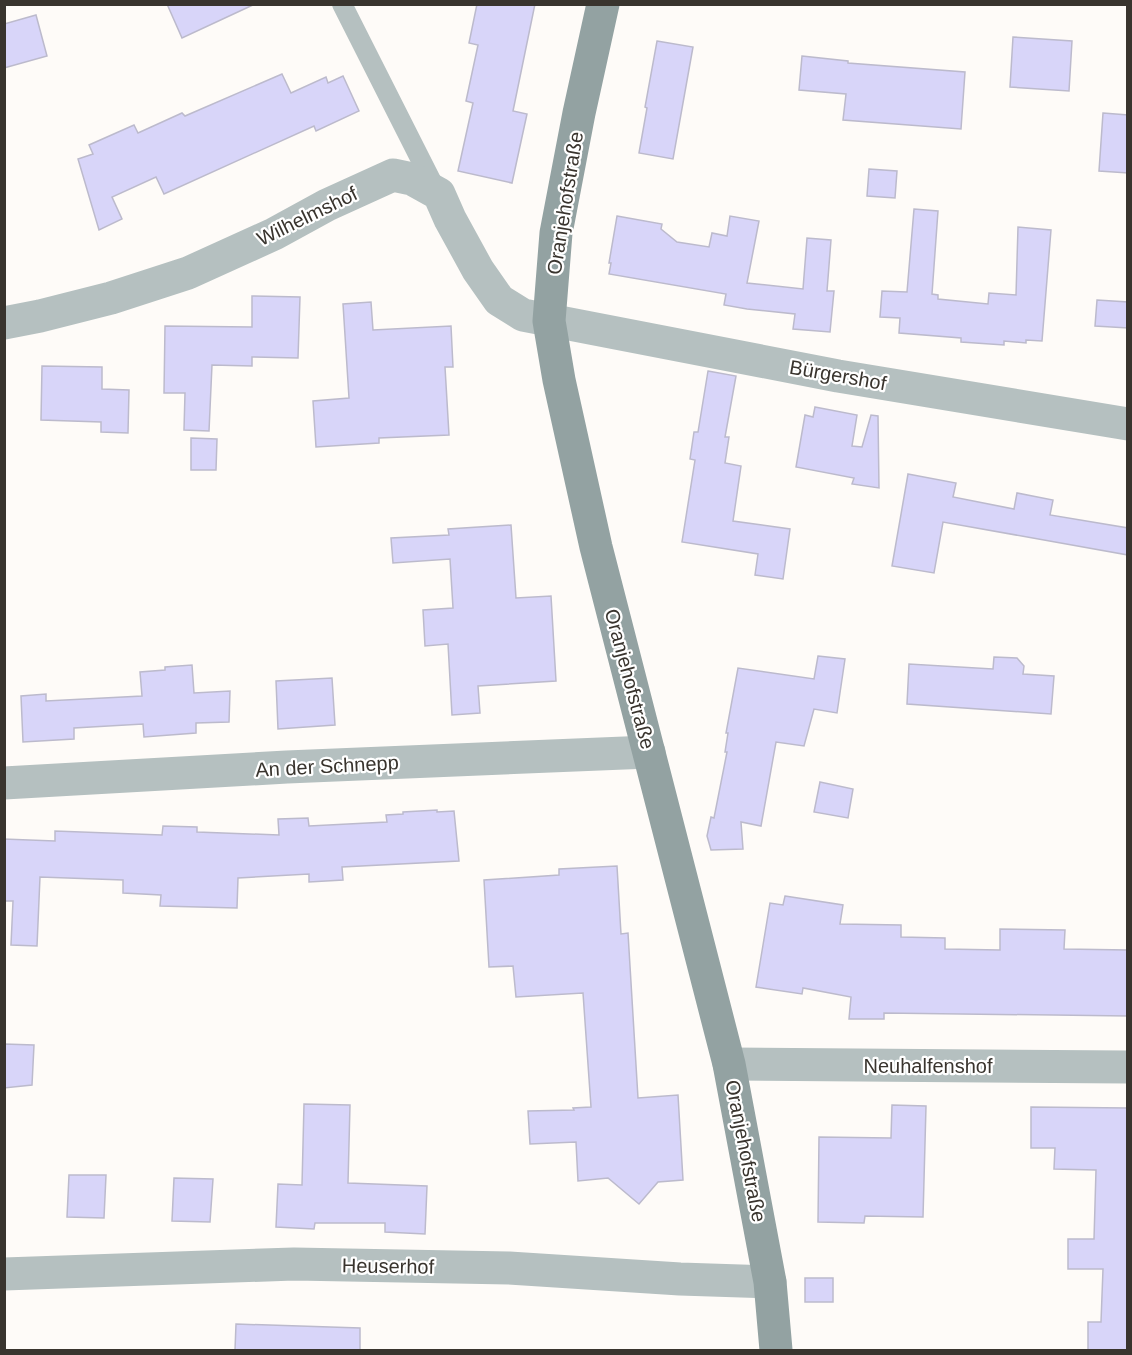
<svg xmlns="http://www.w3.org/2000/svg" width="1132" height="1355" font-family="Arial,sans-serif">
<style>
.building{fill:#d8d5f9;stroke:#bcbacc;stroke-width:1.5}
.lines{fill:none;stroke-linecap:round;stroke-linejoin:round}
.lane{stroke:#b5c0c0;stroke-width:20}
.street{stroke:#b5c0c0;stroke-width:33}
.secondary{stroke:#93a2a2;stroke-width:33}
.labels{text-anchor:middle;dominant-baseline:central;stroke-width:4.5;stroke-linejoin:round;paint-order:stroke}
.street-label{font-size:20px;fill:#39342e;stroke:#fff}
</style>
<rect width="100%" height="100%" fill="#fefbf8"/>
<g class="building">
<polygon points="167,4 255,4 182,38"/>
<polygon points="477,4 535,4 513,111 527,114 512,183 458,171 473,103 466,101 478,45 469,43"/>
<polygon points="36,15 47,56 4,68 4,24"/>
<polygon points="1013,37 1072,41 1069,91 1010,87"/>
<polygon points="657,41 693,47 673,159 639,153 647,108 645,107"/>
<polygon points="802,56 848,61 848,63 965,72 961,129 843,120 846,94 799,90"/>
<polygon points="282,74 291,93 326,77 328,83 343,76 359,111 316,131 314,126 164,194 156,177 112,197 122,219 99,230 78,159 93,154 89,145 134,125 138,133 182,113 185,116"/>
<polygon points="1103,113 1128,115 1128,173 1099,171"/>
<polygon points="869,169 897,171 895,198 867,196"/>
<polygon points="914,209 938,211 932,294 938,295 938,299 988,304 989,293 1016,295 1018,227 1051,230 1042,341 1026,340 1026,343 1004,341 1004,345 961,342 961,338 899,333 900,318 880,317 882,291 907,292"/>
<polygon points="617,216 662,224 661,229 677,242 709,247 712,233 727,236 730,216 759,221 747,283 803,289 807,238 831,240 827,291 834,291 830,332 793,329 795,314 747,309 724,305 726,294 609,274 611,263 609,263"/>
<polygon points="252,296 300,297 298,358 252,357 252,366 212,365 209,431 184,430 185,393 164,393 165,326 252,327"/>
<polygon points="1097,300 1128,302 1128,328 1095,326"/>
<polygon points="371,302 373,330 451,326 453,367 445,367 449,435 379,438 379,443 316,447 313,401 349,398 343,304"/>
<polygon points="42,366 102,367 102,389 129,390 128,433 101,432 101,422 41,420"/>
<polygon points="708,371 736,376 725,437 729,437 725,463 741,466 733,521 790,529 783,579 755,575 758,554 682,542 695,460 690,459 694,432 698,432"/>
<polygon points="815,407 857,415 852,446 862,447 871,415 878,416 879,488 852,484 854,478 796,467 805,415 813,417"/>
<polygon points="191,438 217,439 216,470 191,470"/>
<polygon points="908,474 956,483 953,497 1014,509 1017,493 1053,500 1050,515 1128,528 1128,555 943,522 934,573 892,566"/>
<polygon points="511,525 516,598 551,596 556,681 478,686 480,713 452,715 448,644 425,646 423,610 453,608 450,559 393,563 391,538 449,535 448,529"/>
<polygon points="818,656 845,659 837,713 814,709 804,746 776,742 761,826 741,822 743,849 711,850 707,836 711,817 714,818 727,752 725,752 728,733 726,733 738,668 814,679"/>
<polygon points="994,657 1017,658 1024,666 1023,674 1054,676 1051,714 907,704 909,664 993,669"/>
<polygon points="192,665 194,693 230,691 229,722 196,723 196,733 144,737 143,724 74,728 74,739 23,742 21,696 46,694 46,701 142,696 140,672 165,670 165,667"/>
<polygon points="332,678 335,725 278,729 276,681"/>
<polygon points="820,782 853,789 848,818 814,812"/>
<polygon points="437,810 437,812 454,811 459,861 342,867 343,880 309,882 309,874 238,878 237,908 160,906 161,895 123,893 123,880 40,877 37,946 11,945 13,901 4,901 4,839 55,841 55,831 162,835 163,826 197,827 197,832 279,835 278,819 308,818 309,826 387,822 386,815 403,814 403,812"/>
<polygon points="617,866 621,934 628,933 638,1098 678,1095 683,1180 658,1182 639,1204 608,1178 578,1181 576,1142 530,1144 528,1111 574,1110 573,1108 591,1107 583,993 516,997 513,966 489,967 484,880 559,875 559,869"/>
<polygon points="785,896 843,905 840,924 901,925 901,937 945,938 945,949 1000,950 1000,929 1065,930 1064,949 1128,950 1128,1016 884,1013 884,1019 849,1019 851,997 803,988 802,994 756,987 770,903 783,905"/>
<polygon points="4,1044 34,1045 32,1085 4,1088"/>
<polygon points="304,1104 350,1105 348,1183 427,1186 425,1234 385,1232 385,1223 315,1223 314,1229 276,1227 278,1184 302,1185"/>
<polygon points="892,1105 926,1106 923,1217 865,1216 864,1223 818,1222 819,1137 891,1138"/>
<polygon points="1031,1107 1128,1108 1128,1350 1088,1350 1088,1322 1101,1322 1103,1269 1068,1269 1068,1239 1094,1239 1096,1170 1054,1169 1055,1148 1031,1148"/>
<polygon points="69,1175 106,1175 104,1218 67,1217"/>
<polygon points="174,1178 213,1179 210,1222 172,1221"/>
<rect x="805" y="1278" width="28" height="24"/>
<polygon points="236,1324 360,1328 360,1350 235,1350"/>
</g>
<g class="lines">
<polyline class="lane" points="342,4 437,192"/>
<g class="street">
<polyline points="4,323 40,316 111,298 188,273 274,234 327,205 393,175 412,179 439,194 450,219 478,270 499,300 523,315 838,376 1128,424"/>
<polyline points="4,783 287,767 649,752"/>
<polyline points="729,1064 1128,1067"/>
<polyline points="4,1274 294,1264 509,1268 680,1279 770,1282"/>
</g>
<polyline class="secondary" points="603,4 579,113 556,233 549,321 559,380 596,547 729,1064 770,1282 776,1350"/>
</g>
<g class="labels">
<g class="street-label">
<text transform="translate(565 203) rotate(-81)">Oranjehofstraße</text>
<text transform="translate(307 216) rotate(-26)">Wilhelmshof</text>
<text transform="translate(838 375) rotate(10)">Bürgershof</text>
<text transform="translate(630 679) rotate(75)">Oranjehofstraße</text>
<text transform="translate(327 766) rotate(-3)">An der Schnepp</text>
<text x="928" y="1066">Neuhalfenshof</text>
<text transform="translate(746 1151) rotate(79)">Oranjehofstraße</text>
<text transform="translate(388 1266) rotate(1)">Heuserhof</text>
</g>
</g>
<rect width="1132" height="1355" fill="none" stroke="#39342e" stroke-width="12"/>
</svg>
